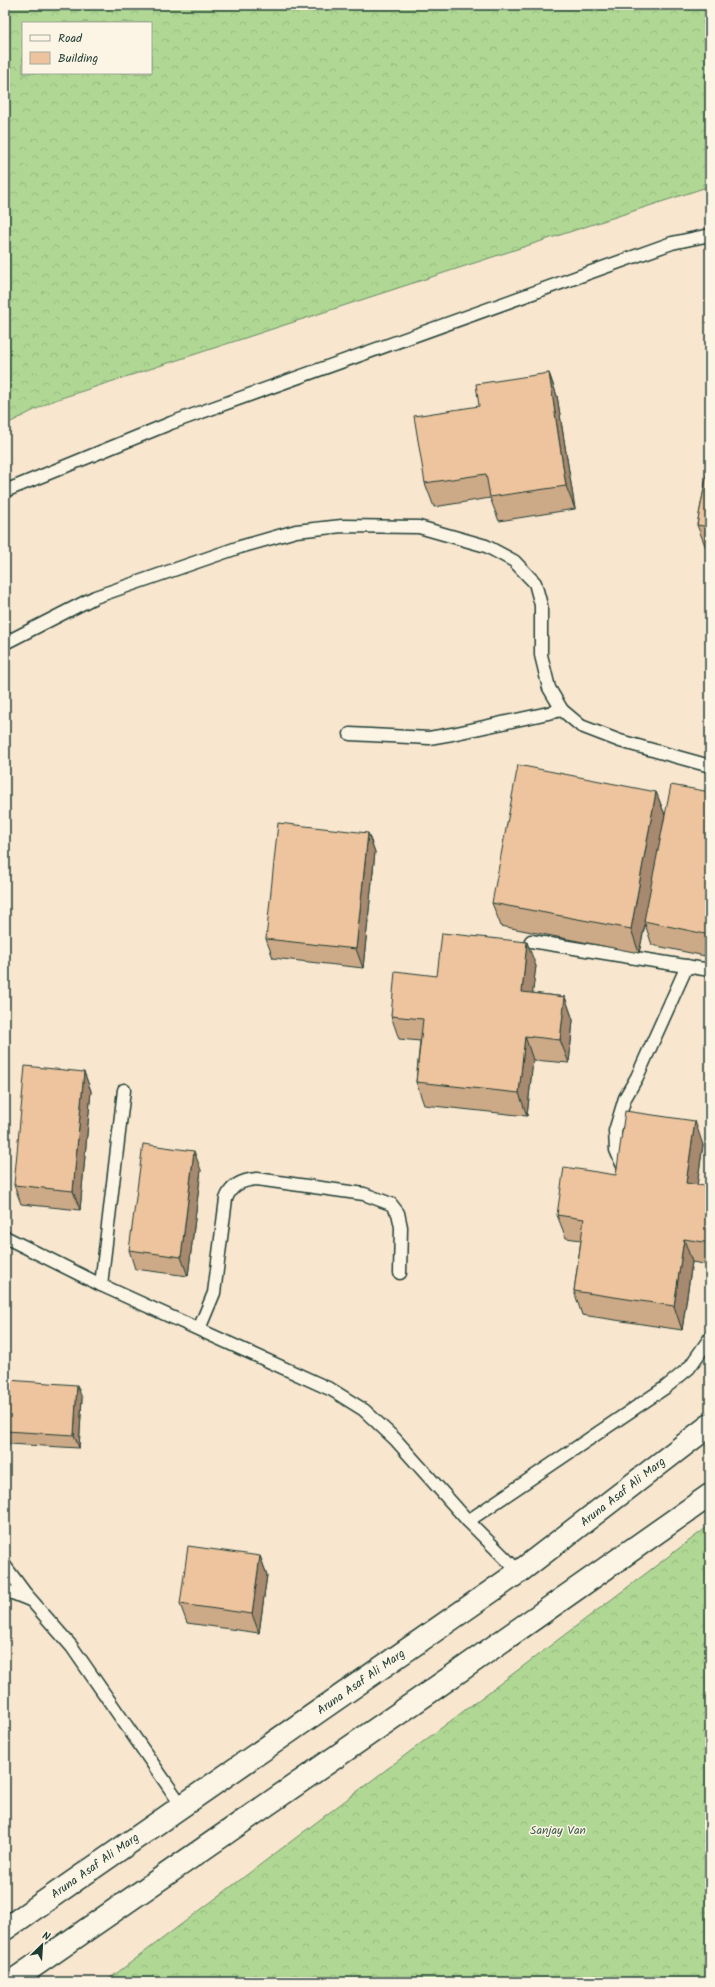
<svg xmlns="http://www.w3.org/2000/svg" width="715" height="1987" font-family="Kalam,sans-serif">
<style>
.forest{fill:url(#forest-crowns);stroke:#688a64;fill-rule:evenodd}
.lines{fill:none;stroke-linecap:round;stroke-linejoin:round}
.service-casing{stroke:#1f3d34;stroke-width:15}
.secondary-casing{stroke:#1f3d34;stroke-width:25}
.service{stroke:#fcf5e5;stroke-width:12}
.secondary{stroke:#fcf5e5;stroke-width:22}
.wall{fill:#cca987;stroke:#1f3d34}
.shaded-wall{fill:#a6896e;stroke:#1f3d34}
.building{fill:#edc49d;stroke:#1f3d34}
.labels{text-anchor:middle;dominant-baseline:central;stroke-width:3;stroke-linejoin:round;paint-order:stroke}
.street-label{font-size:12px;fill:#1f3d34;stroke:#fcf5e5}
.park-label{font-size:12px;fill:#3c5c47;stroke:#fcf5e5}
</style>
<defs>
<pattern id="forest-crowns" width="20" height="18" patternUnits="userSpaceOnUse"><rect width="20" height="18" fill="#b0d894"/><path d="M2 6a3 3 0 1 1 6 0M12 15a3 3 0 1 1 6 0" fill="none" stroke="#97ba80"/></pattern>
</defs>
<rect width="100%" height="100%" fill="#f8e6cf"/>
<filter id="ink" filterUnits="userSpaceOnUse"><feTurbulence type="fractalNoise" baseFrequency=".025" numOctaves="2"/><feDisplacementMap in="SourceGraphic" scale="8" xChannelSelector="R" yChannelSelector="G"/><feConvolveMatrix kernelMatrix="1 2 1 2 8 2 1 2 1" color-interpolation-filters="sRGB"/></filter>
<g filter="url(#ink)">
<g class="forest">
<path d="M5 5H710V186L52 401 5 425ZM23 23H151V73H23Z"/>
<polygon points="710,1525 710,1982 105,1982"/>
</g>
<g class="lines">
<g class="service-casing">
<g id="service">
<polyline points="5,491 171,423 672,243 710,235"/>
<polyline points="5,643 95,597 240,547 296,531 342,526 419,527 486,546 514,561 535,583 541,605 541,655 549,688 562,710 581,726 620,741 710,766"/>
<polyline points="350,734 429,738 452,734 562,710"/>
<polyline points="531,941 710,970"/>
<polyline points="622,1164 616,1150 615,1131 625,1098 637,1077 687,966"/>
<polyline points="5,1237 101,1285 332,1390 364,1410 395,1439 468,1521 519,1572"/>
<polyline points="101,1285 124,1090"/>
<path d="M199 1329 214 1293 226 1199C231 1185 242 1180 257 1179L364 1194 391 1204 398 1213 401 1227 400 1273"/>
<polyline points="468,1521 666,1387 689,1368 710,1338"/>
<polyline points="5,1566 25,1593 72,1647 182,1806"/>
<polyline points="5,1590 30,1600"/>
</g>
</g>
<g class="secondary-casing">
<g id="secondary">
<polyline points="5,1929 519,1572 710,1425"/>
<polyline points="11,1982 431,1691 710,1495"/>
</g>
</g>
<use href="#service" class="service"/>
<use href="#secondary" class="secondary"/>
</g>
<g class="wall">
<polygon points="549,373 557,396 575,509 499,521 490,498 434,507 425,483 479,406"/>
<polygon points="710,458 710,549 706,548 697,525"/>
<polygon points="656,792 665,815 661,836 710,792 710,957 652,945 645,924 639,953 501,926 492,903"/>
<polygon points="368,833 375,852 363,968 273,958 266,939"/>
<polygon points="536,966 532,993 565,997 573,1020 569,1063 533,1060 527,1116 424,1105 416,1082 420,1041 399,1039 391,1016 437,976"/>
<polygon points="84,1072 91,1091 80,1210 21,1204 14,1185"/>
<polygon points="703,1145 697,1185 710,1187 710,1265 692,1262 682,1330 582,1315 574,1291 581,1240 566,1238 557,1215 616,1175"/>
<polygon points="201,1170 188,1276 135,1269 129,1250"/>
<polygon points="82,1398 79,1448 9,1444 5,1432 5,1419"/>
<polygon points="260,1556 267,1575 259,1633 187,1623 180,1604"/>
</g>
<g class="shaded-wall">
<polygon points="549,373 557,396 575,509 566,486"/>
<polygon points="656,792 665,815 645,922 644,921 645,924 639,953 631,929"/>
<polygon points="368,833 375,852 363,968 356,949"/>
<polygon points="527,942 536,966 530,1015 522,992"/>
<polygon points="565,997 573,1020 569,1063 560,1040"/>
<polygon points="525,1036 533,1060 527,1116 519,1093"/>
<polygon points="84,1072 91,1091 80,1210 73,1191"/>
<polygon points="695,1121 703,1145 694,1206 686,1183"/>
<polygon points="194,1151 201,1170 188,1276 181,1257"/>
<polygon points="684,1239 692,1262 682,1330 674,1306"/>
<polygon points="77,1385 82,1398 79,1448 74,1435"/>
<polygon points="260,1556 267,1575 259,1633 252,1614"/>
</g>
<g class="building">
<polygon points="549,373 566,486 490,497 486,474 425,483 414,416 479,406 476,384"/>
<polygon points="710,458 710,527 697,525"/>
<polygon points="518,765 656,792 631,929 492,903"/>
<polygon points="671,785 710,792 710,935 644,921"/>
<polygon points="278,823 368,833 356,949 266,939"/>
<polygon points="442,933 527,942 522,992 565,997 560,1040 525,1036 519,1093 416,1082 423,1019 391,1016 395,971 437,976"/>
<polygon points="25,1066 84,1072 73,1191 14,1185"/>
<polygon points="625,1111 695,1121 686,1183 710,1187 710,1243 684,1239 674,1306 574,1291 584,1219 557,1215 564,1167 616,1175"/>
<polygon points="143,1144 194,1151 181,1257 129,1250"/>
<polygon points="7,1380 77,1385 74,1435 5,1431 5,1419"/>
<polygon points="188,1546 260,1556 252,1614 180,1604"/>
</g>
</g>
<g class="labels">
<g class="street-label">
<text transform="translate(623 1492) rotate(-38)">Aruna Asaf Ali Marg</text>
<text transform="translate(361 1682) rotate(-35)">Aruna Asaf Ali Marg</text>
<text transform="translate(95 1866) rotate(-35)">Aruna Asaf Ali Marg</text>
</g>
<g class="park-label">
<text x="558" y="1830">Sanjay Van</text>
</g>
</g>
<rect width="715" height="1987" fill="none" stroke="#fcf5e5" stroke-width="20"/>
<rect x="10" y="10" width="695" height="1967" fill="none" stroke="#1f3d34" stroke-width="1.5" filter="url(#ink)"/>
<rect x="22" y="22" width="130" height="52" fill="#fcf5e5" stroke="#a4ab9e"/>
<rect x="30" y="35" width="20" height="6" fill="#fcf5e5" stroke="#a4ab9e"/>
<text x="58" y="42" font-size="12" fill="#1f3d34">Road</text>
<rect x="30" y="52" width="20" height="12" fill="#edc49d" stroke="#a4ab9e"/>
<text x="58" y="62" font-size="12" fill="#1f3d34">Building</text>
<g transform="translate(42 1945) rotate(25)" stroke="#fcf5e5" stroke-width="3" paint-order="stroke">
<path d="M0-3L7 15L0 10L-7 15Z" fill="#1f3d34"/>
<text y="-6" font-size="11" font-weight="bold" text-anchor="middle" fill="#1f3d34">N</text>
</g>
</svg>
